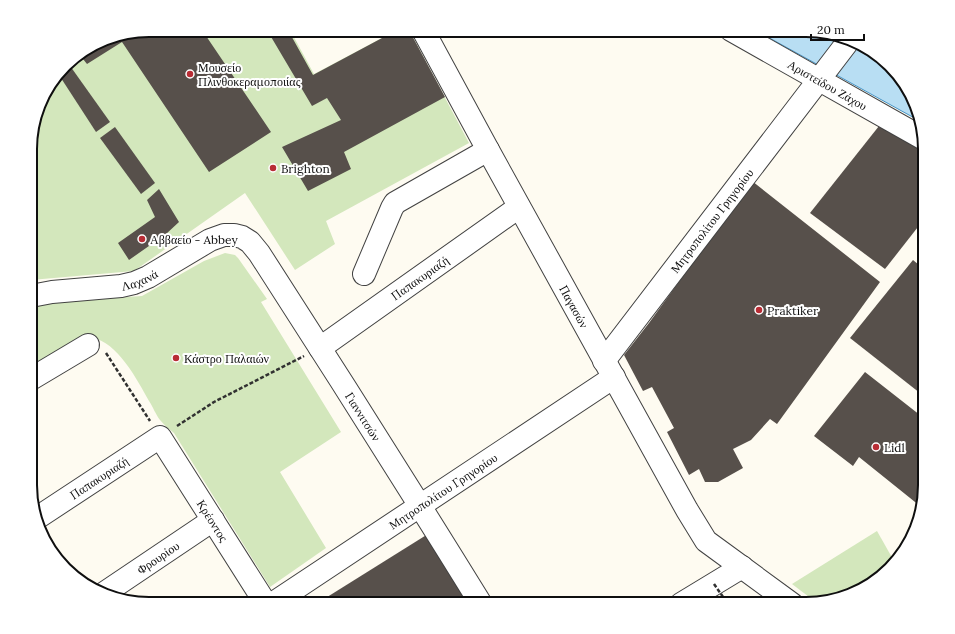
<svg xmlns="http://www.w3.org/2000/svg" width="955" height="634" font-family="Lora,serif">
<style>
.green{fill:#d3e7bc}
.water{fill:#b8def3;stroke:#4393c7}
.building{fill:#57504b}
.lines{fill:none;stroke-linecap:round;stroke-linejoin:round}
.minor-casing{stroke:#424242;stroke-width:24}
.path{stroke:#313131;stroke-width:2.5;stroke-dasharray:4 2;stroke-linecap:butt}
.minor{stroke:#fff;stroke-width:22}
.path-bridge{stroke:#313131;stroke-width:2.5;stroke-dasharray:4 2;stroke-linecap:butt}
.poi-dot{fill:#b82d35;stroke:#fff;stroke-width:1.5}
.labels{text-anchor:middle;dominant-baseline:central;stroke-width:4;stroke-linejoin:round;paint-order:stroke}
.poi-label{font-size:12px;fill:#0f0f0f;stroke:#fff;text-anchor:start}
.street-label{font-size:12px;fill:#0f0f0f;stroke:#fff}
.rim{fill:none;stroke:#0f0f0f;stroke-width:2}
</style>
<rect width="100%" height="100%" fill="#fefbf1"/>
<g class="green">
<polygon points="149,30 290,30 314,74 397,30 409,30 469,143 326,221 335,244 295,270 245,193 134,271 31,280 31,134 42,96 70,60 104,39"/>
<path d="M225 253 235 255 238 258 267 299 261 302 341 432 280 472 326 548 270 587 174 433C169 429 164 425 160 420 156 415 153 407 149 401 138 381 117 341 92 338L31 370V305L50 302 142 296 204 261Z"/>
<polygon points="877,531 894,561 865,588 817,603 792,584"/>
</g>
<polygon class="water" points="755,30 806,30 844,36 872,50 909,90 918,120"/>
<g class="building">
<polygon points="149,30 202,30 271,132 209,172 122,42 87,64 79,54 104,39"/>
<polygon points="267,30 288,30 313,75 397,30 409,30 445,97 344,152 351,169 308,191 282,147 341,120 327,98 312,106"/>
<polygon points="68,63 110,122 96,132 59,75"/>
<polygon points="879,126 925,152 925,218 885,269 810,213"/>
<polygon points="115,127 155,183 141,194 100,138"/>
<polygon points="752,181 880,282 777,424 770,419 751,440 733,449 743,468 718,482 705,482 699,469 689,475 667,432 674,428 652,387 643,391 624,355 649,323"/>
<polygon points="159,189 179,222 166,234 129,260 118,243 155,217 147,200"/>
<polygon points="913,260 925,270 925,397 850,338"/>
<polygon points="865,372 925,419 925,493 920,506 859,457 853,466 814,436"/>
<polygon points="428,534 463,596 450,604 316,604"/>
</g>
<g class="lines">
<g class="minor-casing">
<g id="minor">
<path id="s1" d="M423 30 488 150 687 510 706 541 792 604"/>
<path id="s2" d="M731 30 924 139"/>
<polyline points="364,274 392,208 395,203 488,150"/>
<path id="s3" d="M31 296 52 292 121 286 134 283 148 277 210 240 224 235H234L242 237 250 242 259 253C334 369 408 486 481 604"/>
<path id="s4" d="M320 348 519 207"/>
<path id="s5" d="M604 361 850 39"/>
<polyline points="31,379 88,345"/>
<path id="s6" d="M37 518 160 437 266 604"/>
<path id="s7" d="M103 594 213 520"/>
<path id="s8" d="M272 604 614 377"/>
<polyline points="681,604 742,567"/>
</g>
</g>
<g class="path">
<polyline points="106,353 150,421"/>
<polyline points="177,426 214,402 304,356"/>
</g>
<use href="#minor" class="minor"/>
<polyline class="path-bridge" points="714,584 728,604"/>
</g>
<g class="poi-dot">
<circle cx="190" cy="74" r="4"/>
<circle cx="273" cy="168" r="4"/>
<circle cx="142" cy="239" r="4"/>
<circle cx="759" cy="310" r="4"/>
<circle cx="176" cy="358" r="4"/>
<circle cx="876" cy="447" r="4"/>
</g>
<g class="labels">
<g class="poi-label">
<text x="198" y="67">Μουσείο<tspan x="198" dy="14">Πλινθοκεραμοποιίας</tspan></text>
<text x="281" y="168">Brighton</text>
<text x="150" y="239">Αββαείο - Abbey</text>
<text x="767" y="310">Praktiker</text>
<text x="184" y="358">Κάστρο Παλαιών</text>
<text x="884" y="447">Lidl</text>
</g>
<g class="street-label">
<text stroke="none"><textPath href="#s2" startOffset="111">Αριστείδου Ζάχου</textPath></text>
<text stroke="none"><textPath href="#s5" startOffset="177">Μητροπολίτου Γρηγορίου</textPath></text>
<text stroke="none"><textPath href="#s3" startOffset="110">Λαχανά</textPath></text>
<text stroke="none"><textPath href="#s4" startOffset="122">Παπακυριαζή</textPath></text>
<text stroke="none"><textPath href="#s1" startOffset="315">Παγασών</textPath></text>
<text stroke="none"><textPath href="#s3" startOffset="442">Γιαννιτσών</textPath></text>
<text stroke="none"><textPath href="#s6" startOffset="74">Παπακυριαζή</textPath></text>
<text stroke="none"><textPath href="#s8" startOffset="205">Μητροπολίτου Γρηγορίου</textPath></text>
<text stroke="none"><textPath href="#s6" startOffset="246">Κρέοντος</textPath></text>
<text stroke="none"><textPath href="#s7" startOffset="66">Φρουρίου</textPath></text>
</g>
</g>
<path d="M0 0H955V634H0ZM149 37H806A112 112 0 0 1 918 149V485A112 112 0 0 1 806 597H149A112 112 0 0 1 37 485V149A112 112 0 0 1 149 37Z" fill="#fff" fill-rule="evenodd"/>
<path class="rim" d="M149 37H806A112 112 0 0 1 918 149V485A112 112 0 0 1 806 597H149A112 112 0 0 1 37 485V149A112 112 0 0 1 149 37Z"/>
<path d="M811 34v6h53v-6" fill="none" stroke="#0f0f0f" stroke-width="2"/>
<text x="817" y="34" font-size="12" fill="#0f0f0f" stroke="#ffffff" stroke-width="3" paint-order="stroke">20 m</text>
</svg>
